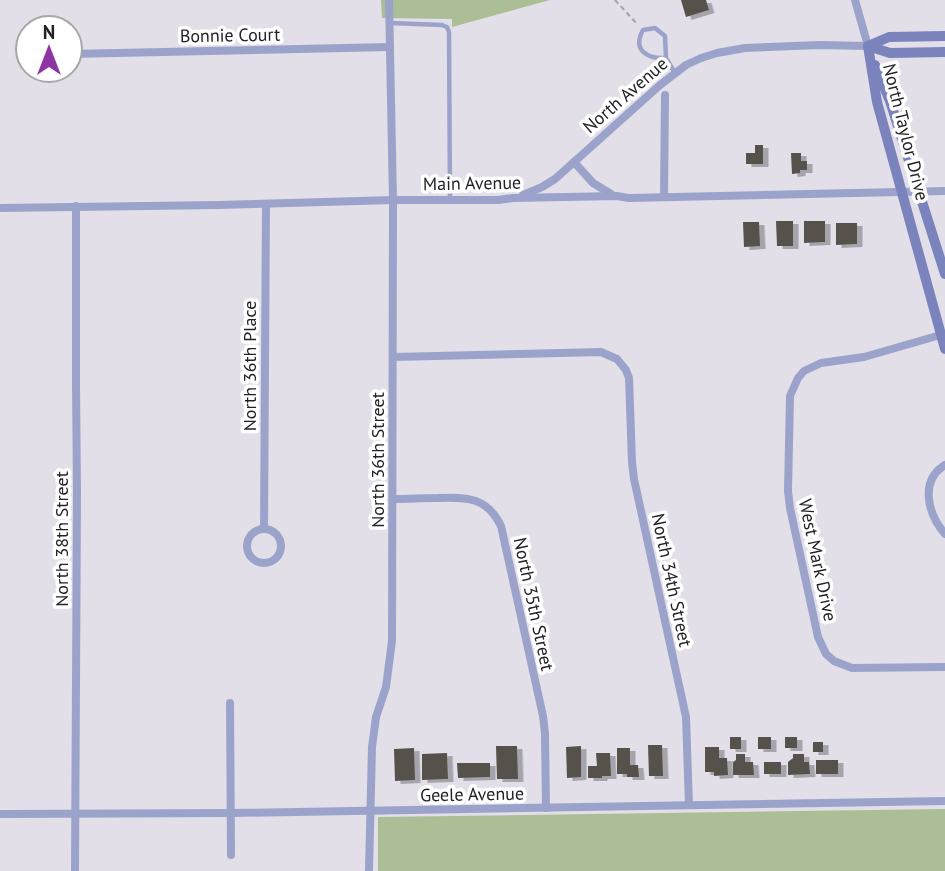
<svg xmlns="http://www.w3.org/2000/svg" width="945" height="871" font-family="'PT Sans',sans-serif">
<style>
.green{fill:#acbe96}
.building{fill:#57514b;filter:url(#shadow)}
.lines{fill:none;stroke-linecap:round;stroke-linejoin:round}
.path{stroke:#a3a1a9;stroke-width:2;stroke-dasharray:5 3.5;stroke-linecap:butt}
.service{stroke:#9ca3ca;stroke-width:4.5}
.minor{stroke:#9ca3ca;stroke-width:8}
.secondary{stroke:#7b83bc;stroke-width:10}
.labels{text-anchor:middle;dominant-baseline:central;stroke-width:7;stroke-linejoin:round;paint-order:stroke}
.street-label{font-size:18px;fill:#222125;stroke:#fff}
</style>
<defs>
<filter id="shadow"><feDropShadow dx="5.5" dy="3" stdDeviation="0" flood-color="#0004"/></filter>
</defs>
<rect width="100%" height="100%" fill="#e2dfe9"/>
<g class="green">
<polygon points="381,0 550,0 452,27 452,19 382,18"/>
<polygon points="945,809 945,871 378,871 378,817"/>
</g>
<g class="building">
<polygon points="681,0 706,0 709,10 686,17"/>
<polygon points="755,145 763,145 763,164 746,164 746,153 755,153"/>
<polygon points="791,153 801,153 801,161 807,161 807,170 800,170 800,173 792,174"/>
<polygon points="776,221 793,221 793,246 777,246"/>
<polygon points="804,221 825,221 825,242 804,243"/>
<polygon points="743,222 759,222 760,246 744,247"/>
<polygon points="836,223 857,223 857,244 836,245"/>
<rect x="730" y="737" width="11" height="12"/>
<rect x="758" y="737" width="13" height="12"/>
<rect x="785" y="737" width="12" height="11"/>
<rect x="813" y="742" width="10" height="10"/>
<polygon points="648,745 662,745 663,776 649,776"/>
<polygon points="496,746 517,746 518,779 497,779"/>
<polygon points="581,746 581,777 567,778 566,747"/>
<polygon points="705,747 719,747 719,758 727,758 728,775 714,776 714,772 705,772"/>
<polygon points="414,748 415,780 395,781 394,749"/>
<polygon points="617,748 630,748 630,765 638,765 639,777 627,777 627,774 617,774"/>
<polygon points="447,753 448,779 422,780 422,754"/>
<polygon points="596,753 610,753 611,776 602,776 602,778 588,778 588,766 597,766"/>
<polygon points="736,754 745,754 745,762 753,762 754,775 733,775 733,762 736,760"/>
<polygon points="793,754 804,754 804,762 809,762 810,774 788,775 788,762 793,758"/>
<rect x="816" y="760" width="22" height="14"/>
<rect x="764" y="762" width="17" height="12"/>
<polygon points="457,763 490,763 490,777 458,778"/>
</g>
<g class="lines">
<polyline class="path" points="615,0 638,25"/>
<g class="service">
<polyline points="391,23 442,25 447,27 449,32 450,199"/>
<path d="M666 58C647 59 632 50 643 30L655 28 665 36 666 58 675 73"/>
</g>
<g class="minor">
<polyline points="70,54 390,47"/>
<polyline points="574,162 593,183 611,194"/>
<polyline points="523,195 542,187 555,179 660,85 686,65 701,58 717,53 745,48 819,45 868,46 855,0"/>
<polyline points="664,197 665,95"/>
<polyline points="0,208 218,205 393,200 498,200 513,198 617,196 629,198 945,191"/>
<polyline points="944,334 864,357 821,363 804,371 798,378 790,396 788,491 790,508 818,637 826,654 834,661 852,668 945,667"/>
<polyline points="393,357 601,352 617,359 626,370 629,378 632,462 634,479 686,717 689,805"/>
<path d="M945 465C919 481 928 514 945 534"/>
<path d="M393 499C408 499 423 498 438 498 467 497 487 497 501 526L543 716 545 733 546 808"/>
<polyline points="264,529 266,204"/>
<circle cx="264" cy="546" r="17"/>
<polyline points="230,703 231,855"/>
<polyline points="0,814 232,813 945,801"/>
<polyline points="75,871 77,494 76,385 76,206"/>
<polyline points="369,871 372,747 376,717 386,687 392,641 393,200 389,0"/>
</g>
<g class="secondary">
<polyline points="868,46 877,102 945,349"/>
<polyline points="868,46 889,37 945,36"/>
<polyline points="868,46 890,53 945,52"/>
<polyline points="875,65 890,101 945,274"/>
</g>
</g>
<g class="labels">
<g class="street-label">
<text transform="translate(230 35) rotate(-1)">Bonnie Court</text>
<text transform="translate(625 95) rotate(-41)">North Avenue</text>
<text transform="translate(906 132) rotate(76)">North Taylor Drive</text>
<text transform="translate(472 183) rotate(-1)">Main Avenue</text>
<text transform="translate(249 366) rotate(-90)">North 36th Place</text>
<text transform="translate(377 460) rotate(-90)">North 36th Street</text>
<text transform="translate(61 539) rotate(-90)">North 38th Street</text>
<text transform="translate(818 560) rotate(78)">West Mark Drive</text>
<text transform="translate(672 580) rotate(78)">North 34th Street</text>
<text transform="translate(534 604) rotate(78)">North 35th Street</text>
<text transform="translate(472 794) rotate(-1)">Geele Avenue</text>
</g>
</g>
<g transform="translate(49 49)"><circle r="33" fill="#ffffff" stroke="#a7a6a8" stroke-width="2"/>
<path d="M0-5L12 26L0 18L-12 26Z" fill="#8d36a3"/>
<text y="-10" font-size="19" font-weight="bold" text-anchor="middle" fill="#222125">N</text>
</g>
</svg>
